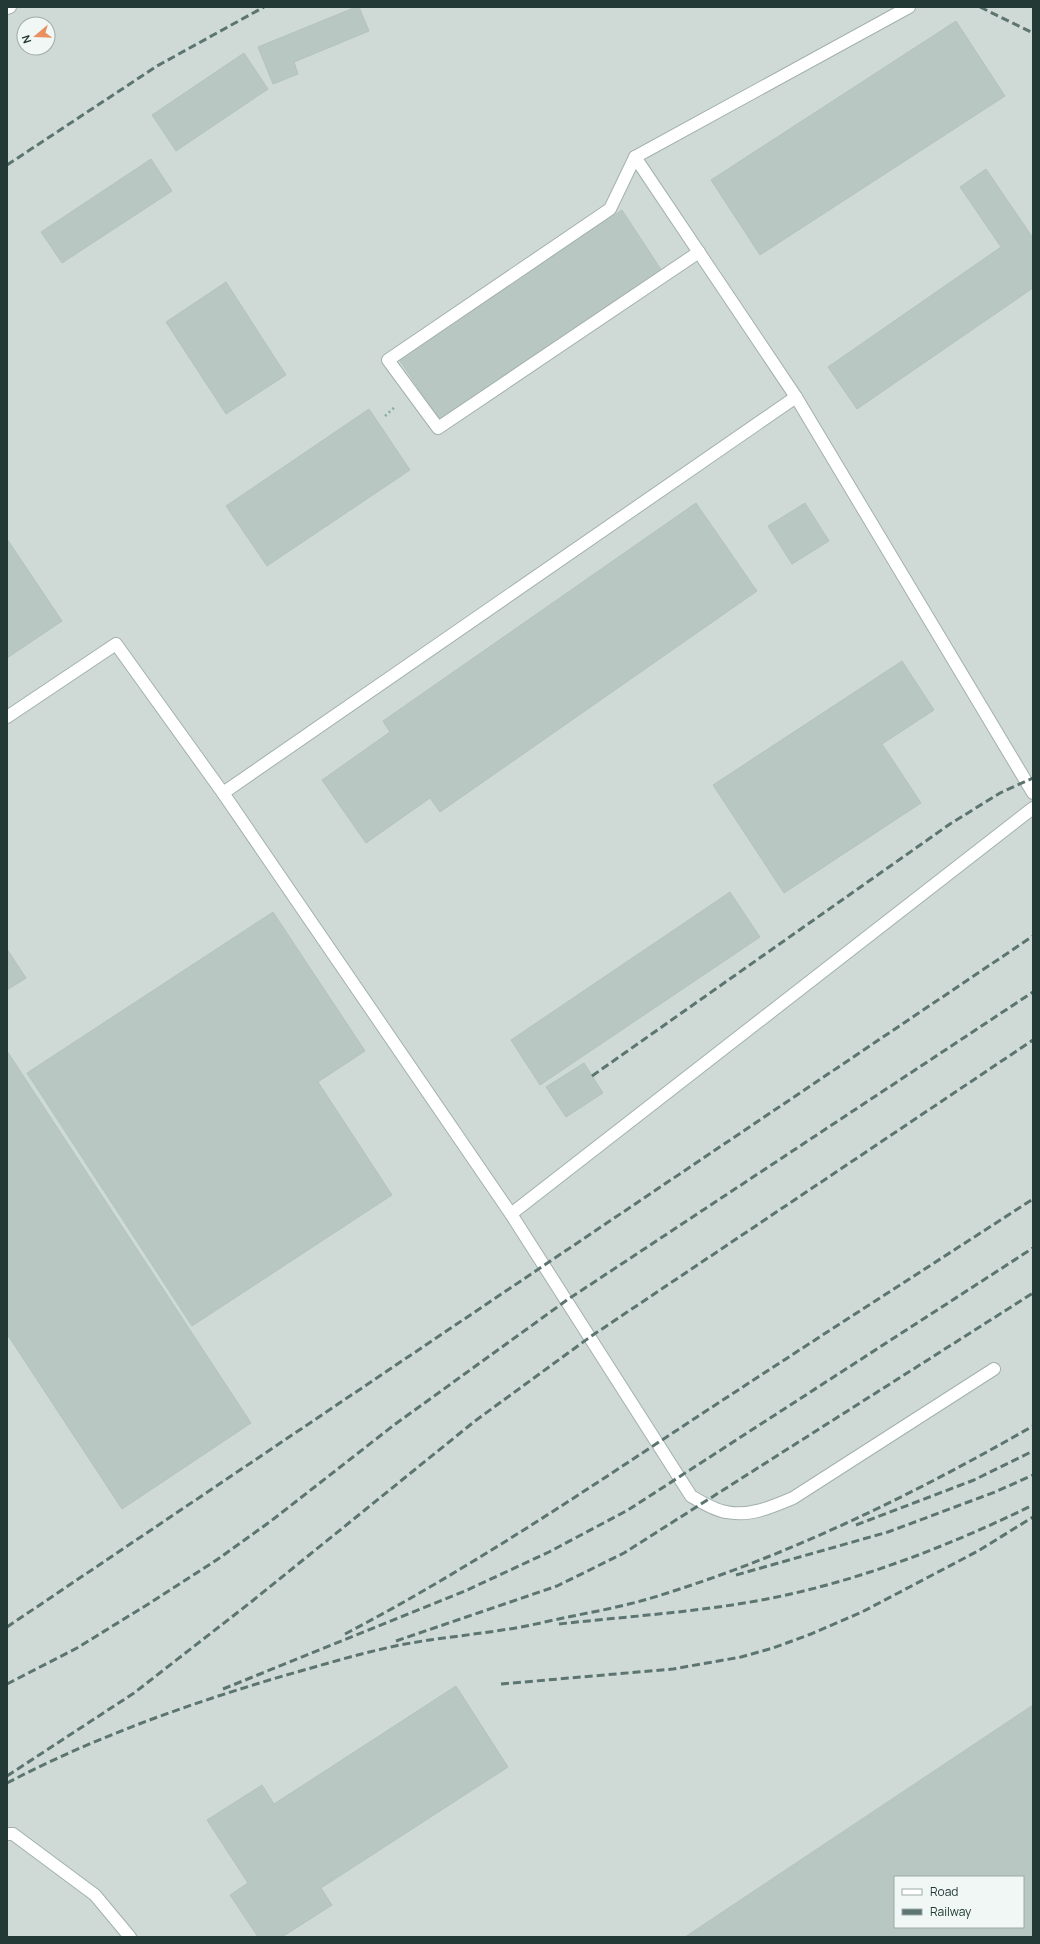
<svg xmlns="http://www.w3.org/2000/svg" width="1040" height="1944" font-family="Manrope,sans-serif">
<style>
.built{fill:#cfdad6;fill-rule:evenodd}
.building{fill:#b9c7c3;stroke:#b3c3be;fill-rule:evenodd}
.lines{fill:none;stroke-linecap:round;stroke-linejoin:round}
.minor-casing{stroke:#a3b1ae;stroke-width:14}
.path{stroke:#83aca3;stroke-width:2.5;stroke-dasharray:2 3;stroke-linecap:butt}
.minor{stroke:#fff;stroke-width:12}
.rail{stroke:#5c7571;stroke-width:3;stroke-dasharray:8 4;stroke-linecap:butt}
</style>
<rect width="100%" height="100%" fill="#e0eae7"/>
<path class="built" d="M7 7H1033V1937H7ZM24 24H48V48H24ZM895 1877H1023V1927H895Z"/>
<g class="building">
<polygon points="356,7 359,7 369,31 294,62 298,74 273,84 258,47"/>
<polygon points="956,21 1005,96 760,255 711,180"/>
<polygon points="244,53 268,89 176,151 152,115"/>
<polygon points="151,159 172,191 62,263 41,232"/>
<polygon points="986,169 1033,238 1033,288 857,409 828,367 1001,247 960,187"/>
<polygon points="622,210 662,271 439,419 398,358"/>
<polygon points="226,282 286,375 226,414 166,322"/>
<polygon points="369,409 410,470 267,566 226,506"/>
<polygon points="696,503 757,591 440,812 430,798 366,843 322,780 390,732 383,721"/>
<polygon points="805,503 829,541 792,564 768,526"/>
<polygon points="7,539 62,621 7,658"/>
<polygon points="902,661 934,710 882,744 921,803 784,893 713,785"/>
<polygon points="730,892 760,937 540,1085 511,1040"/>
<polygon points="273,912 365,1051 318,1082 392,1195 192,1326 27,1073"/>
<polygon points="7,949 26,978 7,990"/>
<polygon points="7,1051 251,1423 122,1509 7,1334"/>
<polygon points="584,1063 603,1093 566,1117 546,1087"/>
<polygon points="456,1686 508,1767 321,1888 332,1905 282,1937 258,1937 230,1895 248,1883 207,1820 262,1785 274,1804"/>
<path d="M1033 1705V1937H685ZM895 1877H1023V1927H895Z"/>
</g>
<g class="lines">
<g class="minor-casing">
<g id="minor">
<polyline points="909,7 635,157 796,397 1033,793"/>
<polyline points="7,8 10,7"/>
<polyline points="635,157 610,209 388,360 438,428 699,252"/>
<polyline points="7,717 116,644 223,793 796,397"/>
<path d="M223 793 511 1214 691 1496C701 1502 714 1510 726 1512 749 1517 772 1507 793 1498L994 1369"/>
<polyline points="511,1214 1033,808"/>
<polyline points="7,1834 13,1834 95,1895 130,1937"/>
</g>
</g>
<polyline class="path" points="385,416 396,406"/>
<use href="#minor" class="minor"/>
<g class="rail">
<polyline points="980,7 1033,33"/>
<polyline points="7,165 157,66 264,7"/>
<polyline points="592,1076 950,824 1000,793 1033,778"/>
<polyline points="856,1525 974,1480 1033,1451"/>
<polyline points="736,1575 888,1532 995,1492 1033,1475"/>
<path d="M559 1624C630 1616 702 1612 772 1598 862 1580 951 1545 1033 1505"/>
<polyline points="7,1627 1033,936"/>
<path d="M345 1634C454 1577 556 1510 659 1442 783 1360 908 1280 1033 1199"/>
<polyline points="396,1641 557,1586 624,1553 1033,1293"/>
<polyline points="7,1684 77,1648 150,1603 218,1559 271,1521 394,1425 567,1300 1033,992"/>
<polyline points="501,1684 673,1669 741,1657 773,1648 811,1634 862,1612 978,1551 1033,1517"/>
<polyline points="223,1689 465,1591 549,1552 628,1510 1033,1248"/>
<polyline points="7,1776 134,1693 251,1602 475,1421 590,1337 1033,1040"/>
<path d="M7 1783C95 1737 188 1704 283 1676 322 1665 361 1653 400 1645 436 1638 472 1635 509 1629 530 1626 552 1620 573 1616 598 1611 624 1606 648 1599 784 1558 911 1496 1033 1426"/>
</g>
</g>
<rect width="1040" height="1944" fill="none" stroke="#223935" stroke-width="16"/>
<rect x="894" y="1876" width="130" height="52" fill="#f0f7f4" stroke="#9eaba8"/>
<rect x="902" y="1889" width="20" height="6" fill="#ffffff" stroke="#9eaba8"/>
<text x="930" y="1896" font-size="12" fill="#223935">Road</text>
<rect x="902" y="1909" width="20" height="6" fill="#5c7571" stroke="#9eaba8"/>
<text x="930" y="1916" font-size="12" fill="#223935">Railway</text>
<g transform="translate(36 36) rotate(251)"><circle r="19" fill="#f0f7f4" stroke="#9eaba8"/>
<path d="M0-3L7 15L0 10L-7 15Z" fill="#e89060"/>
<text y="-6" font-size="11" font-weight="bold" text-anchor="middle" fill="#223935">N</text>
</g>
</svg>
